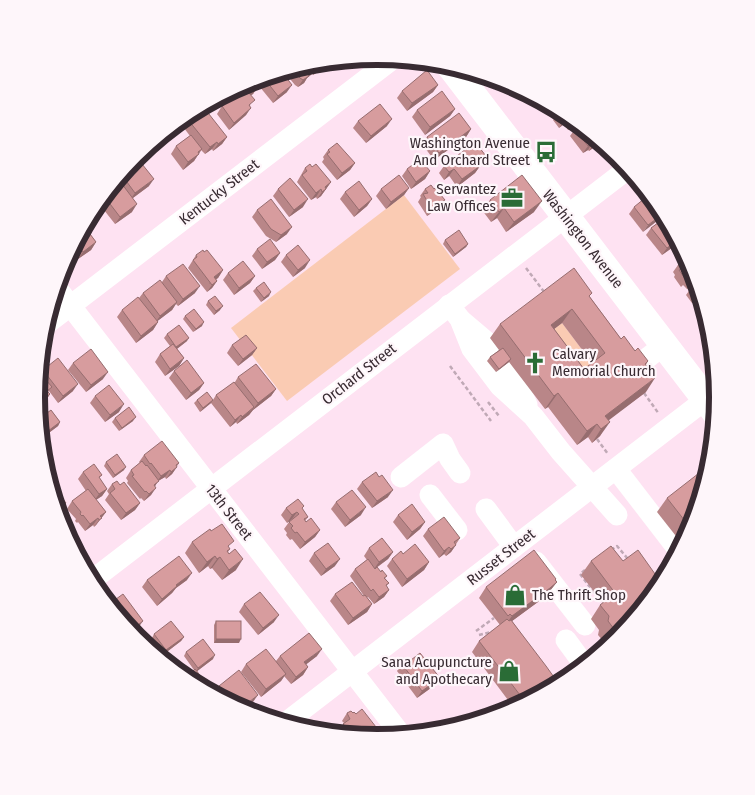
<svg xmlns="http://www.w3.org/2000/svg" width="755" height="795" font-family="'Fira Sans Condensed',sans-serif">
<style>
.green{fill:#facbb3}
.lines{fill:none;stroke-linecap:round;stroke-linejoin:round}
.path{stroke:#c0a9b6;stroke-width:2.5;stroke-dasharray:4 2.5;stroke-linecap:butt}
.minor{stroke:#fff;stroke-width:21}
.major{stroke:#fff;stroke-width:28}
.wall{fill:#b98688;fill-rule:evenodd}
.shaded-wall{fill:#966d6f}
.building{fill:#d79c9e;stroke:#966d6f;fill-rule:evenodd}
.labels{text-anchor:middle;dominant-baseline:central;stroke-width:4.5;stroke-linejoin:round;paint-order:stroke}
.poi-label{font-size:15px;fill:#382b32;stroke:#fef6fa;text-anchor:end}
.street-label{font-size:15px;fill:#382b32;stroke:#fef6fa}
.rim{fill:none;stroke:#382b32;stroke-width:6}
</style>
<rect width="100%" height="100%" fill="#fee2f2"/>
<g class="green">
<polygon points="404,195 460,269 287,401 231,328"/>
<polygon points="562,323 595,367 574,383 541,339"/>
</g>
<g class="lines">
<g class="path">
<polyline points="526,268 545,293"/>
<polyline points="450,366 491,421"/>
<polyline points="644,393 659,414"/>
<polyline points="488,402 499,416"/>
<polyline points="597,439 608,454"/>
<polyline points="611,550 617,546 628,559"/>
<polyline points="585,570 580,574 599,599"/>
<polyline points="476,631 494,618"/>
<polyline points="479,635 495,631"/>
</g>
<g class="minor">
<polyline points="56,287 402,736"/>
<polyline points="449,305 460,319 472,349 500,386 533,416 561,452 617,515"/>
<polyline points="462,321 488,343 512,373 527,405"/>
<polyline points="44,326 394,58"/>
<polyline points="637,366 664,345"/>
<polyline points="616,469 680,552"/>
<polyline points="401,477 443,444 450,459 460,473"/>
<polyline points="430,495 457,530"/>
<polyline points="486,509 514,547"/>
<polyline points="536,562 585,625"/>
<polyline points="91,581 629,168"/>
<polyline points="566,640 585,666"/>
<polyline points="284,724 718,390"/>
</g>
<polyline class="major" points="449,64 717,414"/>
</g>
<g class="wall">
<polygon points="347,59 339,65 335,60"/>
<polygon points="311,63 325,65 322,69 313,75 312,73 307,78 304,83 298,87 295,85 286,74 287,71 287,70"/>
<polygon points="282,72 287,92 273,103 255,81 256,79"/>
<polygon points="247,82 258,86 253,94 251,95 250,107 246,115 229,130 217,114 222,106 232,99 228,93"/>
<polygon points="438,85 433,92 407,111 397,98 402,91"/>
<polygon points="555,107 567,114 578,123 568,130 564,124 559,128 553,120 557,115 553,110"/>
<polygon points="455,109 450,116 425,135 412,117 417,110"/>
<polygon points="195,110 190,117 177,127 175,124 188,114"/>
<polygon points="189,121 227,137 222,144 213,151 212,149 205,154 201,150 194,161 183,170 171,154 176,146 190,136 184,128"/>
<polygon points="358,121 387,126 366,143 353,128"/>
<polygon points="580,125 601,142 589,151 588,150 583,153 570,136 575,129"/>
<polygon points="471,129 466,137 434,160 422,144 427,137"/>
<polygon points="328,150 355,163 350,170 337,180 322,162 324,159 323,157"/>
<polygon points="136,156 146,161 142,164 149,186 133,198 132,212 115,224 100,205 96,211 94,208 115,182 121,182 124,178 137,168 132,161"/>
<polygon points="486,156 481,163 479,164 480,166 475,173 457,187 450,177 449,176 444,180 439,173 444,166"/>
<polygon points="312,167 331,182 321,196 317,199 316,197 311,200 297,182 305,168"/>
<polygon points="407,169 430,171 425,179 411,189 402,176"/>
<polygon points="409,188 404,195 386,209 376,196 381,189"/>
<polygon points="278,189 303,207 289,217 273,196"/>
<polygon points="425,189 445,200 440,207 427,216 418,202 421,197 420,196"/>
<polygon points="345,192 372,199 367,206 354,217 340,199"/>
<polygon points="490,200 534,212 506,232 497,218 491,222 482,210"/>
<polygon points="634,207 661,208 643,232 629,214"/>
<polygon points="257,210 287,234 276,242 266,236 252,217"/>
<polygon points="666,217 680,242 662,255 646,235 651,228"/>
<polygon points="84,226 96,242 91,250 78,259 75,255 73,256 70,252"/>
<polygon points="445,240 468,244 466,247 453,257 443,244"/>
<polygon points="257,249 280,253 275,260 262,269 252,256"/>
<polygon points="196,255 223,270 218,278 216,279 217,281 212,288 207,292 188,268"/>
<polygon points="286,255 305,268 293,277 281,262"/>
<polygon points="678,265 693,267 697,281 687,289 683,285 681,287 674,277 675,275 673,272"/>
<polygon points="228,273 255,276 250,283 234,295 223,280"/>
<polygon points="166,276 195,293 178,306 176,304 172,310 157,321 158,322 153,330 136,343 117,317 122,310 139,298 143,293 162,282"/>
<polygon points="698,283 706,310 703,312 695,301 692,303 686,295 691,288"/>
<polygon points="256,288 269,296 261,302 253,291"/>
<path d="M590 297 621 339 648 361 646 365V392L608 420 600 436 592 443 588 437 577 445 548 407 545 409 509 362 496 372 487 361 490 357 499 350 490 338 500 324ZM562 323 592 363 584 369 554 329Z"/>
<polygon points="208,301 220,310 214,315 206,305"/>
<polygon points="185,316 202,326 193,332 183,319"/>
<polygon points="167,334 187,341 177,349 184,358 179,366 165,376 155,362 160,354 170,346 164,338"/>
<polygon points="232,345 257,348 252,355 238,366 227,353"/>
<polygon points="73,363 103,379 86,392 68,370"/>
<polygon points="43,370 73,391 58,403 49,391 48,392 50,394 45,402 39,407 37,404 36,397 41,373"/>
<polygon points="174,371 204,383 199,390 186,400 169,378"/>
<polygon points="238,377 276,389 271,396 253,410 249,415 237,424 236,422 230,427 211,403 200,412 194,403 197,400 213,400 216,395 235,382"/>
<polygon points="95,396 119,412 105,422 90,403"/>
<polygon points="51,410 60,422 58,426 46,435 39,427 38,420"/>
<polygon points="115,418 133,421 119,431 112,422"/>
<polygon points="144,455 179,463 172,474 166,479 165,477 158,481 155,486 151,495 144,501 141,498 140,499 127,483 128,481 126,478 131,470 140,463 139,462"/>
<polygon points="106,462 124,470 113,478 104,466"/>
<polygon points="83,472 102,475 99,478 107,489 102,496 96,500 106,512 96,525 94,527 93,525 85,531 78,522 77,523 75,521 76,519 67,509 72,501 86,491 78,479"/>
<polygon points="362,482 388,497 372,508 357,489"/>
<polygon points="112,484 120,485 140,503 135,510 121,520 105,500 109,494 107,491"/>
<polygon points="667,498 693,528 683,545 657,512"/>
<polygon points="336,502 361,515 345,527 331,509"/>
<polygon points="286,508 302,509 308,517 305,521 320,530 315,537 300,549 292,539 290,540 286,535 287,533 284,529 289,522 292,519 287,523 281,515"/>
<polygon points="398,515 425,522 420,529 407,540 393,522"/>
<polygon points="428,529 460,538 451,552 446,556 444,554 439,558 423,536"/>
<polygon points="211,531 230,549 228,552 236,570 222,580 212,568 210,569 208,566 199,573 185,553 192,542"/>
<polygon points="369,548 393,552 388,559 375,569 387,576 385,578 389,583 386,586 389,590 384,597 374,604 368,597 367,597 372,604 367,612 348,625 330,601 335,594 363,596 364,596 350,576 355,569 367,560 364,556"/>
<polygon points="314,553 335,566 321,576 309,561"/>
<polygon points="403,554 429,562 424,570 402,587 387,566 392,559"/>
<polygon points="591,561 623,561 661,587 619,639 611,645 610,643 604,642 598,635 599,630 591,619 600,605 603,603 581,575"/>
<polygon points="147,580 187,580 176,588 172,593 157,606 142,587"/>
<polygon points="556,580 557,582 549,592 542,599 512,621 555,682 560,685 508,713 475,723 478,718 495,716 511,704 472,652 479,641 500,625 479,598 486,587"/>
<polygon points="112,602 138,628 131,633 109,606"/>
<polygon points="244,604 274,622 258,635 239,612"/>
<polygon points="216,621 239,643 214,643 214,625"/>
<polygon points="154,634 184,637 181,641 164,654 152,638"/>
<polygon points="186,652 213,659 197,671 206,683 201,688 185,679 194,670 184,656"/>
<polygon points="280,656 317,656 306,664 308,667 303,675 291,684 284,676 281,681 261,697 241,672 246,664 276,661"/>
<polygon points="411,660 440,678 435,685 417,698 397,671 402,664"/>
<polygon points="219,686 253,702 242,710 218,697 214,693"/>
<polygon points="347,713 353,713 376,727 371,734 367,738 330,734 339,730 344,723 342,721"/>
</g>
<g class="shaded-wall">
<polygon points="347,59 339,65 343,60"/>
<polygon points="325,65 322,69 313,75 316,71"/>
<polygon points="316,68 311,75 307,78 304,83 298,87 307,74"/>
<polygon points="292,85 287,92 273,103 278,96"/>
<polygon points="438,85 433,92 407,111 412,103"/>
<polygon points="258,86 253,94 244,100 249,93"/>
<polygon points="251,108 246,115 229,130 234,123"/>
<polygon points="455,109 450,116 425,135 430,127"/>
<polygon points="195,110 190,117 177,127 182,120"/>
<polygon points="569,117 564,124 559,128 564,121"/>
<polygon points="392,119 387,126 366,143 371,136"/>
<polygon points="576,121 578,123 568,130 573,123"/>
<polygon points="471,129 466,137 434,160 439,153"/>
<polygon points="227,137 222,144 213,151 218,144"/>
<polygon points="599,140 601,142 589,151 594,144"/>
<polygon points="217,142 212,149 205,154 210,147"/>
<polygon points="593,142 588,150 583,153 588,146"/>
<polygon points="202,149 194,161 183,170 188,162"/>
<polygon points="486,156 481,163 473,169 478,162"/>
<polygon points="355,163 350,170 337,180 342,173"/>
<polygon points="480,166 475,173 457,187 462,179"/>
<polygon points="454,169 449,176 444,180 449,172"/>
<polygon points="430,171 425,179 411,189 416,182"/>
<polygon points="154,179 149,186 130,200 135,193"/>
<polygon points="331,182 321,196 317,199 322,192 325,187"/>
<polygon points="409,188 404,195 386,209 391,202"/>
<polygon points="321,189 316,197 311,200 316,193"/>
<polygon points="308,199 303,207 289,217 294,210"/>
<polygon points="372,199 367,206 354,217 359,210"/>
<polygon points="445,200 440,207 427,216 432,209"/>
<polygon points="542,201 534,212 506,232 514,222"/>
<polygon points="101,204 96,211 90,216 93,210"/>
<polygon points="137,204 132,212 115,224 120,217"/>
<polygon points="504,208 497,218 491,222 499,212"/>
<polygon points="664,213 665,215 643,232 648,225"/>
<polygon points="292,227 287,234 276,242 281,235"/>
<polygon points="678,240 680,242 662,255 667,248"/>
<polygon points="96,242 91,250 78,259 83,252"/>
<polygon points="468,244 466,247 453,257 455,254"/>
<polygon points="280,253 275,260 262,269 267,262"/>
<polygon points="310,260 305,268 293,277 298,270"/>
<polygon points="223,270 218,278 209,284 214,277"/>
<polygon points="255,276 250,283 234,295 239,288"/>
<polygon points="696,278 697,281 687,289 692,282"/>
<polygon points="217,281 212,288 207,292 212,285"/>
<polygon points="200,286 195,293 178,306 183,299"/>
<polygon points="271,292 269,296 261,302 264,298"/>
<polygon points="700,293 695,301 692,303 697,295"/>
<polygon points="177,302 172,310 155,323 160,316"/>
<polygon points="223,306 220,310 214,315 216,311"/>
<polygon points="572,309 562,323 541,339 551,325"/>
<polygon points="158,322 153,330 136,343 141,336"/>
<polygon points="204,322 202,326 193,332 196,329"/>
<polygon points="189,338 187,341 174,351 176,347"/>
<polygon points="257,348 252,355 238,366 243,359"/>
<polygon points="184,358 179,366 165,376 170,369"/>
<polygon points="511,359 509,362 496,372 499,369"/>
<polygon points="108,372 103,379 86,392 91,385"/>
<polygon points="655,378 646,392 600,427 605,416"/>
<polygon points="204,383 199,390 186,400 191,393"/>
<polygon points="78,384 73,391 58,403 63,396"/>
<polygon points="276,389 271,396 253,410 249,415 237,424 242,417 254,408 258,403"/>
<polygon points="558,393 548,407 545,409 554,396"/>
<polygon points="50,394 45,402 39,407 44,399"/>
<polygon points="213,400 211,403 200,412 203,408"/>
<polygon points="124,404 119,412 105,422 110,415"/>
<polygon points="241,415 236,422 230,427 235,420"/>
<polygon points="136,417 133,421 119,431 122,428"/>
<polygon points="60,422 58,426 46,435 48,431"/>
<polygon points="610,422 600,436 592,443 601,429"/>
<polygon points="597,424 588,437 577,445 587,431"/>
<polygon points="126,467 124,470 113,478 115,475"/>
<polygon points="177,467 172,474 166,479 171,472"/>
<polygon points="170,470 165,477 158,481 154,488 154,485 156,483 161,476"/>
<polygon points="156,488 151,495 144,501 149,494"/>
<polygon points="107,489 102,496 94,501 99,494"/>
<polygon points="393,490 388,497 372,508 377,501"/>
<polygon points="66,503 63,507 57,511 57,510"/>
<polygon points="140,503 135,510 121,520 126,513"/>
<polygon points="366,507 361,515 345,527 350,520"/>
<polygon points="106,512 96,525 94,527 99,520 100,516"/>
<polygon points="297,512 292,519 287,523 292,515"/>
<polygon points="98,518 93,525 85,531 90,524"/>
<polygon points="425,522 420,529 407,540 412,532"/>
<polygon points="320,530 315,537 300,549 305,542"/>
<polygon points="77,537 71,545 70,542"/>
<polygon points="456,545 451,552 446,556 451,549"/>
<polygon points="449,547 444,554 439,558 444,551"/>
<polygon points="393,552 388,559 374,569 379,562"/>
<polygon points="215,556 208,566 199,573 207,562"/>
<polygon points="220,557 212,568 210,569 217,559"/>
<polygon points="243,559 236,570 222,580 229,570"/>
<polygon points="340,559 335,566 321,576 326,569"/>
<polygon points="429,562 424,570 402,587 407,579"/>
<polygon points="192,573 187,580 176,588 172,593 157,606 162,599 176,585"/>
<polygon points="556,579 550,587 557,582 549,592 542,599 504,627 512,616"/>
<polygon points="389,590 384,597 374,604 379,597"/>
<polygon points="372,604 367,612 348,625 353,618"/>
<polygon points="279,615 274,622 258,635 263,628"/>
<polygon points="143,621 138,628 131,633 130,631"/>
<polygon points="614,629 619,629 610,643 604,642"/>
<polygon points="184,637 181,641 164,654 166,650"/>
<polygon points="216,639 241,639 239,643 214,643"/>
<polygon points="322,649 317,656 299,670 304,662"/>
<polygon points="215,655 213,659 196,672 198,668"/>
<polygon points="308,667 303,675 291,684 296,677"/>
<polygon points="286,674 281,681 261,697 266,689"/>
<polygon points="440,678 435,685 417,698 422,691"/>
<polygon points="258,695 253,702 242,710 240,709"/>
<polygon points="376,727 371,734 367,738 366,738 368,733"/>
</g>
<g class="building">
<polygon points="322,62 325,65 316,71 315,70 316,68 312,63"/>
<polygon points="312,63 316,68 307,74 309,76 303,80 300,78 292,69"/>
<polygon points="427,70 438,85 412,103 402,91"/>
<polygon points="282,72 292,85 278,96 263,77"/>
<polygon points="253,80 258,86 249,93 255,100 249,105 251,108 234,123 222,106 239,94 235,89 247,82"/>
<polygon points="442,91 455,109 430,127 417,110"/>
<polygon points="380,104 392,119 371,136 358,121"/>
<polygon points="205,109 227,137 218,144 217,142 210,147 189,121"/>
<polygon points="194,111 182,120 181,119 188,114"/>
<polygon points="562,111 567,114 576,121 573,123 569,117 564,121 558,113"/>
<polygon points="459,113 471,129 439,153 427,137"/>
<polygon points="580,125 599,140 594,144 593,142 588,146 575,129"/>
<polygon points="191,135 202,149 198,152 199,154 188,162 176,146"/>
<polygon points="475,142 486,156 478,162 480,166 462,179 455,170 454,169 449,172 444,166"/>
<polygon points="337,143 355,163 342,173 327,154 330,152 328,150"/>
<polygon points="143,151 148,158 140,164 135,158"/>
<polygon points="420,159 430,171 416,182 407,169"/>
<polygon points="142,164 154,179 135,193 124,178"/>
<polygon points="310,164 312,167 316,164 331,182 325,187 326,189 322,192 321,189 316,193 302,175 307,171 305,168"/>
<polygon points="399,175 409,188 391,202 381,189"/>
<polygon points="522,175 542,201 514,222 504,208 499,212 490,200"/>
<polygon points="290,178 308,199 294,210 278,189"/>
<polygon points="119,180 137,204 120,217 104,196 115,182"/>
<polygon points="359,181 372,199 359,210 345,192"/>
<polygon points="431,185 434,189 435,188 445,200 432,209 423,194 428,193 425,189"/>
<polygon points="650,194 661,208 664,213 648,225 634,207"/>
<polygon points="271,199 292,227 281,235 271,229 257,210"/>
<polygon points="99,201 101,204 93,210 94,208"/>
<polygon points="666,217 678,240 667,248 651,228"/>
<polygon points="84,226 96,242 83,252 80,248 78,249 74,244"/>
<polygon points="459,230 468,244 455,254 445,240"/>
<polygon points="270,239 280,253 267,262 257,249"/>
<polygon points="298,245 310,260 298,270 286,255"/>
<polygon points="203,250 204,252 207,250 223,270 214,277 217,281 212,285 193,260 197,257 196,255"/>
<polygon points="688,257 693,267 696,278 692,282 688,278 686,280 679,270 681,269 678,265"/>
<polygon points="243,261 255,276 239,288 228,273"/>
<polygon points="183,264 200,286 183,299 166,276"/>
<path d="M574 268 592 293 589 296 621 339 624 336 635 351 638 348 648 361 645 364 655 378 605 416 610 422 601 429 597 424 587 431 558 393 554 396 500 324ZM572 309 605 353 584 369 551 325Z"/>
<polygon points="160,280 177,302 160,316 143,293"/>
<polygon points="264,282 271,292 264,298 256,288"/>
<polygon points="698,283 702,296 700,293 697,295 691,288"/>
<polygon points="215,296 223,306 216,311 208,301"/>
<polygon points="138,297 158,322 141,336 122,310"/>
<polygon points="194,309 204,322 196,329 185,316"/>
<polygon points="179,325 189,338 176,347 167,334"/>
<polygon points="246,335 257,348 243,359 232,345"/>
<polygon points="173,344 184,358 170,369 160,354"/>
<polygon points="503,348 511,359 499,369 490,357"/>
<polygon points="91,349 108,372 91,385 73,363"/>
<polygon points="58,358 78,384 63,396 43,370"/>
<polygon points="187,360 204,383 191,393 174,371"/>
<polygon points="256,364 276,389 258,403 238,377"/>
<polygon points="40,373 52,387 47,391 50,394 44,399 41,396 38,399 36,397 39,374"/>
<polygon points="234,382 254,407 242,417 241,415 235,420 216,395"/>
<polygon points="109,385 124,404 110,415 95,396"/>
<polygon points="207,392 213,400 203,408 197,400"/>
<polygon points="129,407 136,417 122,428 115,418"/>
<polygon points="51,410 60,422 48,431 39,419"/>
<polygon points="162,441 179,463 176,465 177,467 171,472 170,470 161,476 151,463 150,464 144,455"/>
<polygon points="117,454 126,467 115,475 106,462"/>
<polygon points="142,461 146,466 147,465 159,481 154,485 156,488 149,494 146,491 145,492 132,476 134,475 131,470"/>
<polygon points="712,463 693,528 692,530 667,498"/>
<polygon points="94,464 102,475 99,477 107,489 99,494 83,472"/>
<polygon points="376,472 379,477 382,475 393,490 377,501 362,482"/>
<polygon points="117,481 120,485 124,482 140,503 126,513 110,493 115,489 112,484"/>
<polygon points="55,489 66,503 57,510 51,492"/>
<polygon points="88,489 106,512 100,516 102,518 99,520 98,518 90,524 83,515 82,516 80,514 81,512 72,501"/>
<polygon points="352,490 366,507 350,520 336,502"/>
<polygon points="298,499 304,506 302,508 308,517 304,519 306,522 311,518 320,530 305,542 297,532 295,533 291,528 293,526 289,522 299,514 297,512 292,515 286,508"/>
<polygon points="412,504 425,522 412,532 398,515"/>
<polygon points="58,514 77,537 70,542 62,528"/>
<polygon points="444,517 460,538 454,542 456,545 451,549 449,547 444,551 428,529"/>
<polygon points="222,524 234,541 228,546 230,549 227,551 229,554 235,549 243,559 229,570 220,557 217,559 215,556 207,562 192,542 210,529 211,531"/>
<polygon points="382,538 393,552 379,562 369,548"/>
<polygon points="328,543 340,559 326,569 314,553"/>
<polygon points="415,544 429,562 407,579 392,559 401,551 403,554"/>
<polygon points="611,546 623,561 638,550 660,581 662,580 664,582 661,587 623,634 619,629 614,629 608,621 609,616 600,605 615,593 591,561"/>
<polygon points="534,550 556,579 555,580 557,582 550,588 512,616 510,614 508,616 486,587"/>
<polygon points="179,556 192,573 176,585 177,586 162,599 147,580"/>
<polygon points="368,559 375,569 377,567 381,572 382,570 387,576 384,578 389,583 386,585 389,590 379,597 373,589 371,591 355,569"/>
<polygon points="352,582 363,596 365,595 372,604 353,618 335,594"/>
<polygon points="260,592 279,615 263,628 244,604"/>
<polygon points="123,594 143,621 130,631 121,621 122,620 110,605 113,603 112,602"/>
<polygon points="507,619 509,621 511,620 546,666 556,680 554,681 555,683 557,681 560,685 526,703 479,641"/>
<polygon points="171,621 184,637 166,650 154,634"/>
<rect x="216" y="621" width="25" height="18"/>
<polygon points="309,633 322,649 304,662 308,667 296,677 280,656"/>
<polygon points="203,639 215,655 198,668 186,652"/>
<polygon points="266,649 286,674 266,689 246,664"/>
<polygon points="420,653 440,678 422,691 402,664 410,658 411,660"/>
<polygon points="195,669 206,683 200,688 195,685 188,676"/>
<polygon points="239,670 258,695 240,709 236,707 219,686"/>
<polygon points="515,700 520,707 508,713 481,721 478,718 489,709 495,716"/>
<polygon points="362,709 376,727 368,733 369,735 366,738 364,736 362,737 353,736 343,724 350,719 347,713 351,711 353,713 354,712 356,714"/>
<polygon points="338,728 343,735 330,734"/>
</g>
<defs>
<g id="bus-bare" transform="scale(1.725)"><path d="M-5-6H5V4H4V6H2V4H-2V6H-4V4H-5ZM-3.5-4V0h7V-4ZM-3.5 1.2v1.5H-2V1.2ZM2 1.2v1.5H3.5V1.2Z" fill="#2a6c36" stroke="#fef6fa" stroke-width="2.5" paint-order="stroke"/></g>
<g id="office-bare" transform="scale(1.725)"><path d="M-6-3h4V-5.5h4V-3h4V5H-6ZM-1-4.5V-3h2v-1.5ZM-6 0V1H6V0Z" fill="#2a6c36" stroke="#fef6fa" stroke-width="2.5" paint-order="stroke"/></g>
<g id="church-bare" transform="scale(1.725)"><path d="M-1.2-6h2.4v3.5h3.3v2.4h-3.3V6h-2.4V-.1h-3.3v-2.4h3.3Z" fill="#2a6c36" stroke="#fef6fa" stroke-width="2.5" paint-order="stroke"/></g>
<g id="shop-bare" transform="scale(1.725)"><path d="M-5-2.5h2.3a2.7 3.5 0 0 1 5.4 0H5L5.5 6h-11ZM-1.5-2.5h3a1.5 2.3 0 0 0-3 0Z" fill="#2a6c36" stroke="#fef6fa" stroke-width="2.5" paint-order="stroke"/></g>
</defs>
<g fill-rule="evenodd">
<use href="#bus-bare" x="546" y="152"/>
<use href="#office-bare" x="512" y="198"/>
<use href="#church-bare" x="535" y="363"/>
<use href="#shop-bare" x="515" y="595"/>
<use href="#shop-bare" x="509" y="671"/>
</g>
<g class="labels">
<g class="poi-label">
<text x="530" y="143">Washington Avenue<tspan x="530" dy="17">And Orchard Street</tspan></text>
<text x="496" y="189">Servantez<tspan x="496" dy="17">Law Offices</tspan></text>
<text x="552" y="354" text-anchor="start">Calvary<tspan x="552" dy="17">Memorial Church</tspan></text>
<text x="532" y="595" text-anchor="start">The Thrift Shop</text>
<text x="492" y="662">Sana Acupuncture<tspan x="492" dy="17">and Apothecary</tspan></text>
</g>
<g class="street-label">
<text transform="translate(219 192) rotate(-38)">Kentucky Street</text>
<text transform="translate(583 239) rotate(52)">Washington Avenue</text>
<text transform="translate(359 374) rotate(-38)">Orchard Street</text>
<text transform="translate(229 512) rotate(52)">13th Street</text>
<text transform="translate(501 557) rotate(-38)">Russet Street</text>
</g>
</g>
<path d="M0 0H755V795H0ZM45 397a332 332 0 1 1 664 0a332 332 0 1 1-664 0Z" fill="#fef6fa" fill-rule="evenodd"/>
<path class="rim" d="M45 397a332 332 0 1 1 664 0a332 332 0 1 1-664 0Z"/>
</svg>
